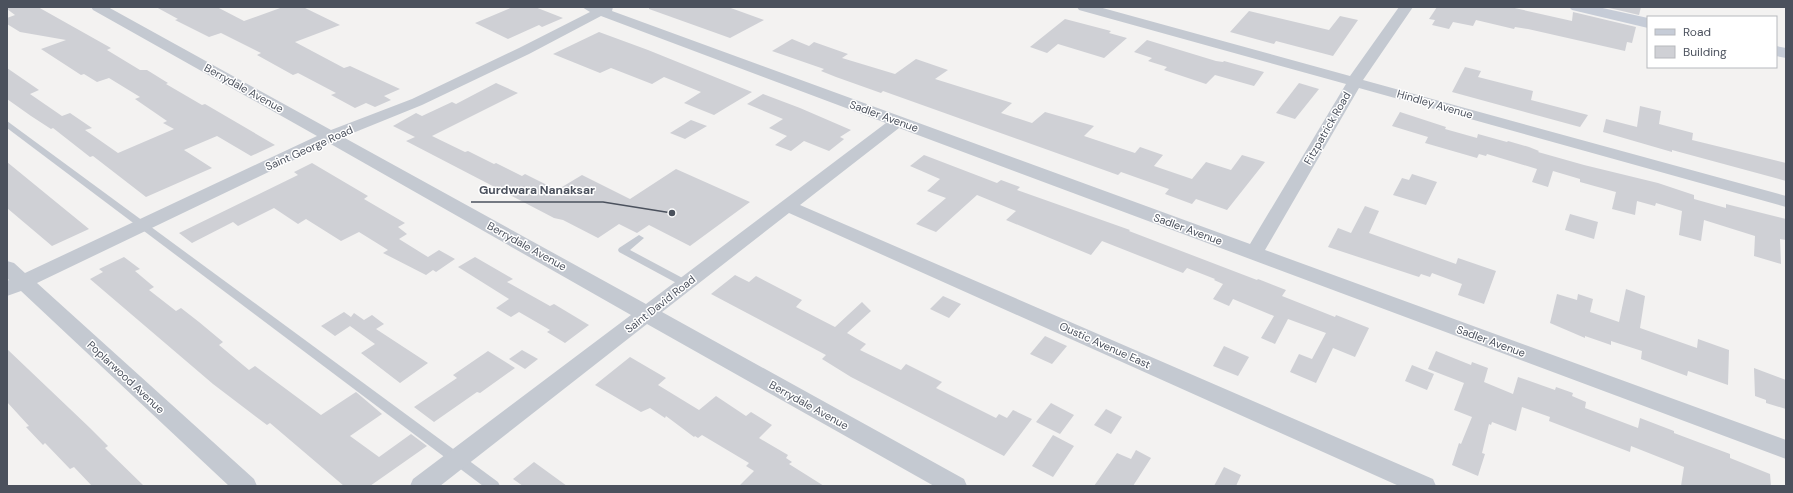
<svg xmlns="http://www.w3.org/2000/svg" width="1793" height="493" font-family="'DM Sans',sans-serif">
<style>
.building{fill:#cfd0d5}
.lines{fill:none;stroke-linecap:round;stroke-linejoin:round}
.lane{fill:#c4c9d1;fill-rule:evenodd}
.street{fill:#c4c9d1;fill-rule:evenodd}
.secondary{fill:#c6ccd7;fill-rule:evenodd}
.labels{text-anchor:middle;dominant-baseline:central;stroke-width:3;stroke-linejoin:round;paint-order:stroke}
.street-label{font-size:11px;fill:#4b515d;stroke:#fff}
.leader{fill:none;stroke:#4b515d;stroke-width:1.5}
.callout-dot{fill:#4b515d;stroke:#fff;stroke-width:1.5}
.callout-label{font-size:12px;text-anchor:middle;font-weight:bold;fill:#4b515d;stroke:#fff;stroke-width:3;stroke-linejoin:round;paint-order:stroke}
</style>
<rect width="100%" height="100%" fill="#f3f2f1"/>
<g class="building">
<polygon points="7,7 38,7 111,48 107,50 140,70 147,70 168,83 166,84 202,105 205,104 275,145 251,156 217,136 184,150 212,168 146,197 93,156 90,157 53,128 51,129 31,116 7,99 7,68 39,90 30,94 62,116 70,113 92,128 85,130 118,153 174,129 163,123 167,121 135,99 140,97 109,78 97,82 84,74 81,75 41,49 66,40 20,32 7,24 7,18 15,15 7,9"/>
<polygon points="156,7 217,7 244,21 283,7 303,7 340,25 295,42 344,68 350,66 400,89 384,96 391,100 375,107 366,103 355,108 331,95 336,93 298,73 293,75 257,55 261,53 221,33 209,37 175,20 178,19"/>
<polygon points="513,7 535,7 563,18 542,27 539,25 508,39 475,23"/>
<polygon points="649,7 728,7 764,20 730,38 649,9"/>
<polygon points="1437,7 1510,7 1572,21 1573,12 1636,27 1632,43 1627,42 1625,51 1528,29 1515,27 1514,29 1476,20 1473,26 1453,22 1449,29 1432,25 1435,20 1429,19"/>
<polygon points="1605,7 1641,7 1639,15"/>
<polygon points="1249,11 1329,30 1340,16 1358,20 1333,56 1276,41 1274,44 1230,32"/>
<polygon points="1065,19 1111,31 1109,33 1127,38 1104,58 1058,44 1047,53 1030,47"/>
<polygon points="599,32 648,50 752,92 714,115 684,103 701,92 664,77 652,84 611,68 600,73 553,54"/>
<polygon points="792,39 809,46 814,42 848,54 842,58 895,74 916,59 948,70 935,79 1012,103 1001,113 1032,123 1045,112 1094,126 1084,136 1135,153 1140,147 1163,155 1154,166 1192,179 1206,162 1231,170 1242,155 1265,162 1227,210 1196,199 1192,204 1165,194 1169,189 1121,172 1118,175 883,91 881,93 836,77 821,71 824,69 772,51"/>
<polygon points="1147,40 1216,61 1223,62 1224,61 1264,72 1254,86 1215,75 1206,84 1164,70 1167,67 1148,61 1152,58 1134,52"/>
<polygon points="1465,67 1481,71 1478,77 1533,91 1531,100 1588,115 1580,127 1452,92"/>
<polygon points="496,83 518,93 432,136 465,152 468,151 494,164 496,163 522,176 525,174 557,190 582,175 630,199 676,169 750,202 690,246 649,225 637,233 619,224 598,238 563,220 554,218 406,141 415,137 393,126 416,113 422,116 452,102 456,104"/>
<polygon points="1299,83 1319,89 1295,119 1276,113"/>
<polygon points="763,94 800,108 851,130 840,137 844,139 843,140 829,151 804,141 791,151 775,145 787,136 769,128 783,119 747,104"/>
<polygon points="1640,106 1661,111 1659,124 1693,133 1692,140 1786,163 1786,181 1672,150 1672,152 1603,132 1606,119 1637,127"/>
<polygon points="1400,112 1446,127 1445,129 1477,138 1478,134 1507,142 1508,141 1529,147 1539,151 1538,152 1584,165 1658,183 1694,195 1694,199 1726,208 1726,204 1786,219 1786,240 1780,239 1781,264 1754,256 1755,236 1704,220 1701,241 1679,235 1682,211 1656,203 1655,206 1637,201 1635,215 1612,209 1616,192 1580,182 1580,179 1553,171 1548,187 1532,182 1537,169 1487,154 1486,156 1479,154 1477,158 1425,143 1428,137 1392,126"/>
<polygon points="691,120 707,126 685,139 670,133"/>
<polygon points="924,155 997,183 1001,180 1020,187 1017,190 1130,230 1129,231 1257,280 1258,279 1286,290 1282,296 1335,317 1336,315 1369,328 1355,357 1333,348 1316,383 1290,372 1299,354 1312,359 1326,333 1288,319 1275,344 1261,338 1274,316 1233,299 1229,306 1213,299 1223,284 1214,280 1215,279 1187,268 1183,273 1102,241 1091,255 1006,220 1016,211 977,195 936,232 916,224 946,198 927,191 940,179 910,166"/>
<polygon points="7,162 51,198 89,229 52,246 7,208"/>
<polygon points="312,163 368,196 364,199 405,223 398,227 407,234 399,239 428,257 439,250 455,259 436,272 433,270 426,275 383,253 388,250 359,232 341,241 306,219 298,224 274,208 238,226 233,222 192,243 179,233 298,175 294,172"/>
<polygon points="1412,174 1437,182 1426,205 1393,195 1402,178 1409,180"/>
<polygon points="1365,206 1379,211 1369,233 1456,264 1458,258 1496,271 1484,304 1458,295 1462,284 1432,273 1430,277 1421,274 1419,277 1328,247 1338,228 1351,233"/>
<polygon points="1570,214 1598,222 1594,239 1565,230"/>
<polygon points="124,257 140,269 135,271 154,287 149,290 176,311 181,308 199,322 223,342 219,345 249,370 255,366 321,415 356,392 382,414 350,436 379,457 411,434 427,446 370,486 344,486 270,423 267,425 213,384 90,279 103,272 99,269"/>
<polygon points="475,257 513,279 507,282 550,306 554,304 589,325 565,343 547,332 550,330 519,312 511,317 496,308 509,299 458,267"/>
<polygon points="735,275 749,282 756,276 802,300 796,307 835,327 862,302 871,311 847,333 866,344 860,350 901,370 906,364 942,382 936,388 996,418 999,414 1007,418 1013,410 1032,419 1004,456 851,377 822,359 826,355 711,294"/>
<polygon points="1626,289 1645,296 1640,328 1697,348 1698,339 1729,350 1728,385 1688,371 1687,376 1641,359 1642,351 1611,341 1611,345 1585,336 1585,338 1550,323 1557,294 1577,300 1578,294 1593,299 1590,312 1619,322"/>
<polygon points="943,296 961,304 949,318 930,309"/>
<polygon points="344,312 351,317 354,313 364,320 372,315 384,324 376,329 428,363 400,383 361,353 375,344 350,326 335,336 321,326"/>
<polygon points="1045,336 1067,346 1052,364 1030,354"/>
<polygon points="1224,346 1249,357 1238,376 1213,366"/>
<polygon points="7,349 90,428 108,446 105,448 144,486 92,486 74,467 70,469 45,443 43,445 26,427 29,426 7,402"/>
<polygon points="522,350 538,359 525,369 509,359"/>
<polygon points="488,351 515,368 480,393 477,392 434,422 414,407 457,378 453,375"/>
<polygon points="1436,351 1471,365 1472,362 1488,368 1484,382 1513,394 1518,377 1555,390 1556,387 1573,393 1572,396 1586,402 1585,408 1638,428 1640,418 1674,431 1674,433 1730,454 1730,458 1770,474 1771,486 1681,486 1684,467 1631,446 1630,452 1549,421 1550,417 1522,407 1516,431 1492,422 1491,425 1489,424 1482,453 1485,454 1478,476 1452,465 1459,443 1461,444 1472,417 1454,410 1464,383 1428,369"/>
<polygon points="630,357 666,378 658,385 699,410 716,396 746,416 751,412 772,425 759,438 788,455 786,458 792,462 789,464 824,486 739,486 754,471 746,466 749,463 702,435 698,438 695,436 694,437 666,416 665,418 650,408 641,412 595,385"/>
<polygon points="1412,365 1434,374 1427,390 1405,381"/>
<polygon points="1754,368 1786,380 1786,409 1766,403 1766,400 1755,396"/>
<polygon points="1051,403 1074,415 1060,434 1036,422"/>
<polygon points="1106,409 1122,417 1111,434 1094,425"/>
<polygon points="1053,435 1074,446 1053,477 1032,466"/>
<polygon points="1136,450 1151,458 1133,486 1094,486 1117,453 1131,459"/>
<polygon points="534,462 567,486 523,486 513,479"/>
<polygon points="1224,467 1241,475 1236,486 1214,486"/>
</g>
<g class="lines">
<g class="lane">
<polygon points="7,121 498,482 500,486 483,486 7,128"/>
<polygon points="639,235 644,238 630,250 690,282 691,284 690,286 682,286 619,252 618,250 619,248"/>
</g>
<path class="street" d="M91 7H108L331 130 412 99 519 48 590 12 582 7H613L612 11 1250 244 1346 84 1079 10 1077 7H1099L1350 76 1399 7H1413L1363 80 1786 196V207L1359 88 1265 250 1786 440V459L899 128 800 205 1433 479 1436 486H1399L789 213 662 312 964 479 967 486H934L647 324 440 486H410L413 479 631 315 329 143 37 283 254 479 257 486H229L21 291 7 296V281L9 280 7 278V261L14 263 25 273 317 136 93 10ZM601 16 886 123 646 304 343 137 422 105 529 54Z"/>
<g class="secondary">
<polygon points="1569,7 1598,7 1648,18 1648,28 1572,10"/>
<polygon points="1776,46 1786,48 1786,58 1776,56"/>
</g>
</g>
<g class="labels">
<g class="street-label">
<text transform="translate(244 88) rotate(29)">Berrydale Avenue</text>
<text transform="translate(1435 104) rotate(16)">Hindley Avenue</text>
<text transform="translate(884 116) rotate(20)">Sadler Avenue</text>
<text transform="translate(1327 128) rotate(-60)">Fitzpatrick Road</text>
<text transform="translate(309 148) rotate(-24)">Saint George Road</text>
<text transform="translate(1188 229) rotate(20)">Sadler Avenue</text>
<text transform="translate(527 246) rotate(29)">Berrydale Avenue</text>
<text transform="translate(660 304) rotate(-38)">Saint David Road</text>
<text transform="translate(1491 341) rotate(20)">Sadler Avenue</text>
<text transform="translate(1105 345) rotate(24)">Oustic Avenue East</text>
<text transform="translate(126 377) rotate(43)">Poplarwood Avenue</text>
<text transform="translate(809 405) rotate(29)">Berrydale Avenue</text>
</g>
</g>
<path class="leader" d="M672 213L603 202H471"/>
<circle class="callout-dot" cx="672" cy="213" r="4"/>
<g class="callout-label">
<text x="537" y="194">Gurdwara Nanaksar</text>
</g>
<rect width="1793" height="493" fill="none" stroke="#4b515d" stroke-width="16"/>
<rect x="1647" y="16" width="130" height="52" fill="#ffffff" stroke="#b7b9be"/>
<rect x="1655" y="29" width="20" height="6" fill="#c6ccd7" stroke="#b7b9be"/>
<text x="1683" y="36" font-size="12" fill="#4b515d">Road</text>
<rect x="1655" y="46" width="20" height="12" fill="#cfd0d5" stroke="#b7b9be"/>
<text x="1683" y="56" font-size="12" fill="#4b515d">Building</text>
</svg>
